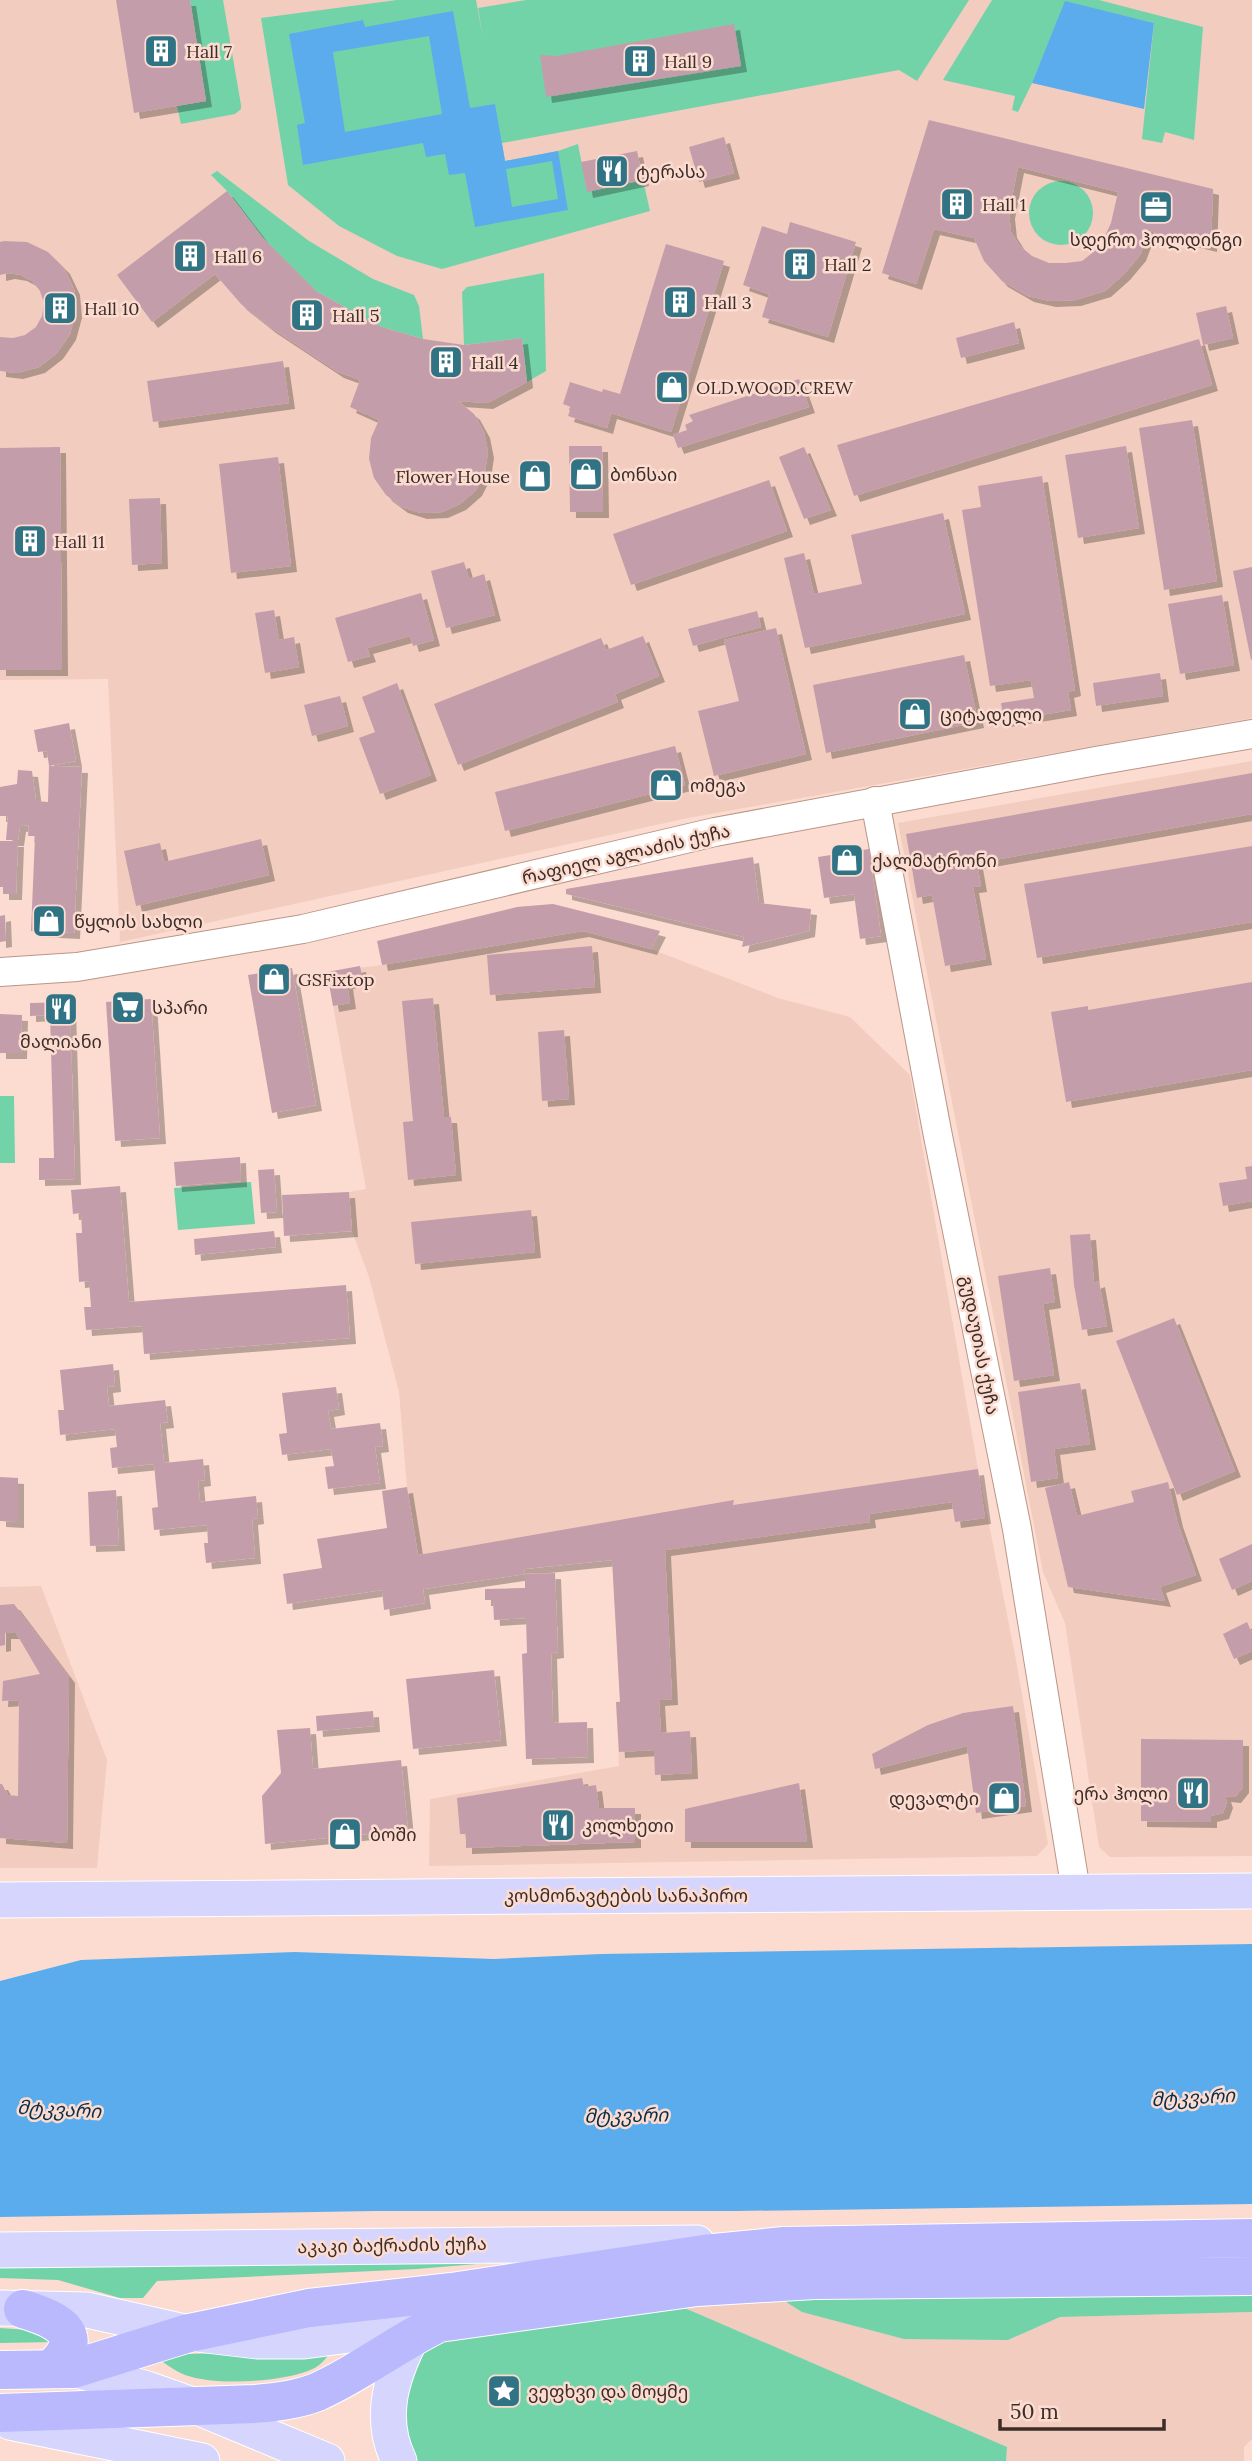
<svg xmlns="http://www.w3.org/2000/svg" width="1252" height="2461" font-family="Lora,'Noto Sans Georgian',serif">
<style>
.built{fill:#f2ccbf}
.green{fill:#72d3a9}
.water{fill:#5baced;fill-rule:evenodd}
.building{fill:#c49dab;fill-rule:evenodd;filter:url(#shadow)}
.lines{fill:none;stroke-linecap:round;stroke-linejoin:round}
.minor-casing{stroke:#ba9588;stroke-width:30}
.major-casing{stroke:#fff;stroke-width:37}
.highway-casing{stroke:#fff;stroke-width:40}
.minor{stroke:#fff;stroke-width:28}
.major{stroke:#d6d5fe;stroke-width:35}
.highway{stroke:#bab9fd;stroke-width:38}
.labels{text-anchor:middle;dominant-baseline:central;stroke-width:5;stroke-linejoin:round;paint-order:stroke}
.poi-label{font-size:18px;fill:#3c2d28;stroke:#fcdcd0;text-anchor:start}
.street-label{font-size:18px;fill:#3c2d28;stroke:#fcdcd0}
.water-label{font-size:19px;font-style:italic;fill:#0b2e48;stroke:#fcdcd0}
</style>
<defs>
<filter id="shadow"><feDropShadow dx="6" dy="6" stdDeviation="0" flood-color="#0004"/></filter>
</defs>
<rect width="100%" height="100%" fill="#fcdcd0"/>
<g class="built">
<polygon points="0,0 1252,0 1252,718 688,818 120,942 108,679 0,680"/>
<polygon points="1252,761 1252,1856 1110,1857 1099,1847 1065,1623 1043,1572 898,823"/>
<polygon points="553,904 660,931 651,949 778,998 850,1017 910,1075 978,1469 1016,1660 1048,1844 1037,1856 429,1866 430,1799 619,1766 616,1702 620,1701 612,1553 519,1538 418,1555 407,1487 399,1392 369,1277 352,1231 349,1192 366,1189 327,972 382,965 517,907"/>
<polygon points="41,1586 107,1760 97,1868 0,1868 0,1587"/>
<polygon points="767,2290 1008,2340 1060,2317 1252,2312 1252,2439 1244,2447 1244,2461 1006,2461 1006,2447 680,2306"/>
</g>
<g class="green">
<polygon points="190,0 223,0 241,105 241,109 235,114 181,124 177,106 206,101"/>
<polygon points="397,0 476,0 483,38 478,8 526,0 969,0 917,81 899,70 502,143 505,161 558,151 578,144 587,191 643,180 650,211 442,269 397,256 339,226 288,185 261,18"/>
<polygon points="992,0 1099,0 1203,27 1194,140 1165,132 1162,143 1142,139 1154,23 1066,2 1032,83 1018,112 1012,110 1015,96 943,80"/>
<polygon points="217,171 309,241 373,279 414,295 419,306 423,339 379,326 316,291 263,238 227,191 211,175"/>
<circle cx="1061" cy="213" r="32"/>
<polygon points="544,273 546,371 527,382 522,338 464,345 462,292 467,287"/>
<polygon points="0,1096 14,1096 15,1163 0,1163"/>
<polygon points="251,1182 255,1224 178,1230 174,1188"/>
<polygon points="575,2256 417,2269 157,2281 143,2298 120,2298 58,2280 0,2278 0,2260"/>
<polygon points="1252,2284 1252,2312 1060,2317 1008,2340 904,2339 802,2312 767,2290"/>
<polygon points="680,2306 1007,2447 1006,2461 408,2461 391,2429 420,2345"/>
<polygon points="0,2328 46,2331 56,2342 0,2343"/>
<path d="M331 2350C326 2360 319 2367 308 2371 277 2382 216 2386 185 2375 173 2370 163 2362 153 2355Z"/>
</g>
<g class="water">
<polygon points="1065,1 1154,23 1144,109 1032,83"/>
<path d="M453 11 470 108 495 104 505 161 558 151 568 210 475 227 465 173 449 175 445 154 426 157 423 143 303 165 297 125 305 123 289 34 363 20 365 27ZM429 36 442 114 345 132 333 52ZM552 161 558 199 512 207 506 169Z"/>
<polygon points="1252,1944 1252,2204 735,2211 376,2211 0,2217 0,1981 81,1960 295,1952 494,1959 601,1954"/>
</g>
<g class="building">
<polygon points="116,0 190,0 206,101 134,113"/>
<polygon points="734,24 741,66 546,97 540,55 556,56"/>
<path d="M929 120 1213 189 1211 246 1149 231 1140 255 1124 274 1105 291 1075 300 1050 301 1028 296 1002 281 984 261 974 238 934 229 916 284 882 273ZM1018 167 1118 192 1111 223 1100 247 1082 261 1066 263H1049L1032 256 1020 246 1011 232 1009 213Z"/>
<polygon points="724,137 734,173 699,182 689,147"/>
<polygon points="637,151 643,180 587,192 581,162"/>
<polygon points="227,191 263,238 316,291 379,326 423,339 464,345 522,338 527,382 487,403 458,401 474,414 484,432 488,452 485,472 476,490 460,504 442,512 421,513 402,507 386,495 374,478 369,459 371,438 379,420 350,407 360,380 338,372 270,327 241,304 215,274 152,322 117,275"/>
<polygon points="790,222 856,242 828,337 762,317 769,294 743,285 762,226 787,234"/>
<polygon points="4,241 27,242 48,252 64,268 74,289 76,312 70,334 57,353 39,367 17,373 0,371 0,337 13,338 25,335 36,327 42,316 44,303 40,291 32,281 21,275 9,273 0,275 0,242"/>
<polygon points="666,244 724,261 671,432 611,413 607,428 568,416 571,407 563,404 570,382 602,392 603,389 620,394"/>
<polygon points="1226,306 1233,338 1203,345 1196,313"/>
<polygon points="1014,322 1019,343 961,358 956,338"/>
<polygon points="1199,339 1212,385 854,496 837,445"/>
<polygon points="283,361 289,403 153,422 147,381"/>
<polygon points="799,379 809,407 678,448 673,435 687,430 685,425 693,421 689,415"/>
<polygon points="1192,420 1217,581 1164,590 1139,428"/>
<polygon points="569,446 602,446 603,512 570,512"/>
<polygon points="1126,446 1139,528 1078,538 1065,455"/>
<polygon points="60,447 62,670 0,670 0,448"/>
<polygon points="804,447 831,510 804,519 779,457"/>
<polygon points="278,457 291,566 231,573 219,464"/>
<polygon points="1042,476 1075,690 1068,692 1071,710 1004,721 1001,703 1034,698 1031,680 990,686 962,510 981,507 978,486"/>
<polygon points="769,480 787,531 631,585 613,534"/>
<polygon points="160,498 162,563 132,565 129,499"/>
<polygon points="943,513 965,614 805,648 784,558 804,553 814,594 862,584 851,535"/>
<polygon points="464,562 469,579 484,574 495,615 446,628 431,571"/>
<polygon points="1252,567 1252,659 1251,660 1233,571"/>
<polygon points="421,593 434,640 413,646 410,636 367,648 370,656 348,662 335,618"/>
<polygon points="1222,595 1234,665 1180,674 1168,604"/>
<polygon points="274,610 279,640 294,637 299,667 265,673 255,613"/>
<polygon points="757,611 761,627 693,646 688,629"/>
<polygon points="776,628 806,754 714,776 698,711 739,701 724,640"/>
<polygon points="643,636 659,676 615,694 618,702 458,765 434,704 601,638 606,650"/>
<polygon points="964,655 978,722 826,753 813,685"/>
<polygon points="1160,673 1163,696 1096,706 1093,683"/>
<polygon points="397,683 431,775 380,794 359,738 375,732 362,697"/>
<polygon points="340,696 348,726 312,736 304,705"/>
<polygon points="69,723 76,761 49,766 47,751 38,752 34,730"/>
<polygon points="675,746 685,785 505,831 495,792"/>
<polygon points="49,766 82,767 74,933 31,931 35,836 28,836 29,825 20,826 18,840 6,840 8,816 0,816 0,787 17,784 18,770 32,771 36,801 48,802"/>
<polygon points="1252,773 1252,814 977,863 981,886 973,887 986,959 945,966 932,895 917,898 906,834"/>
<polygon points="261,839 269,875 136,906 124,851 160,843 164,862"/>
<polygon points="0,841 18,841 16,894 3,894 3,887 0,887"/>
<polygon points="1252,846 1252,922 1037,958 1024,884"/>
<polygon points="869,849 881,936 860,939 854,894 824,898 818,857"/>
<polygon points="753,857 759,903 811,909 809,931 742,947 744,937 566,894 566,889"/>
<polygon points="553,904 660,931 651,949 583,931 382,965 377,941 517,907"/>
<polygon points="5,915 6,941 0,942 0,916"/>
<polygon points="592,946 595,987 490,995 487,955"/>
<polygon points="360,966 363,980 347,983 350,1003 333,1006 327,972"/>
<polygon points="292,968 316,1105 272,1113 248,975"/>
<polygon points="1252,982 1252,1070 1066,1102 1051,1012 1088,1006 1088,1010"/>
<polygon points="433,998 444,1117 451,1117 456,1175 408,1180 403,1122 413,1121 402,1001"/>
<polygon points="151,999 160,1138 115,1141 106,1002"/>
<polygon points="70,1002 75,1179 39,1180 39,1158 54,1158 50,1015 30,1016 30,1003"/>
<polygon points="0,1014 22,1015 21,1053 0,1053"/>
<polygon points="564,1030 569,1099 542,1101 538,1032"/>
<polygon points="240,1157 241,1181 176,1186 174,1162"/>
<polygon points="1252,1166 1252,1201 1223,1206 1219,1183 1247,1179 1245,1167"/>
<polygon points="274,1169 277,1212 261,1213 258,1170"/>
<polygon points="120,1186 129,1302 346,1285 350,1338 144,1354 142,1326 86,1330 84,1307 91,1307 89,1281 79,1282 76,1233 82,1233 81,1213 73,1214 71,1190"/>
<polygon points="349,1192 352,1231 284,1236 282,1195"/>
<polygon points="531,1210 535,1252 415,1264 411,1222"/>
<polygon points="274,1231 276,1247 195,1255 194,1239"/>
<polygon points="1090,1234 1094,1283 1099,1281 1107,1326 1082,1330 1074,1285 1070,1235"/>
<polygon points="1050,1268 1055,1302 1043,1304 1054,1375 1014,1381 998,1276"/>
<polygon points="1174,1318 1235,1471 1177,1495 1116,1341"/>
<polygon points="113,1364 115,1386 107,1387 109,1406 165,1400 168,1422 160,1423 164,1463 203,1459 205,1480 198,1481 200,1502 256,1496 258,1518 252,1519 255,1558 206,1563 204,1543 208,1543 207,1525 154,1530 152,1508 158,1507 154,1464 112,1468 110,1448 117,1447 115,1429 60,1435 58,1410 64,1410 60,1370"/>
<polygon points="1080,1383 1090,1444 1054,1449 1058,1478 1031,1482 1018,1392"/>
<polygon points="336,1387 339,1409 328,1411 331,1429 380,1423 383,1446 375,1447 380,1483 328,1489 325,1467 334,1466 331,1449 282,1455 279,1434 287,1433 282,1393"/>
<polygon points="978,1469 985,1518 955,1522 952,1502 869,1514 870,1522 665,1550 672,1699 659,1700 661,1733 690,1731 692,1773 655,1775 654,1750 619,1752 616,1702 620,1702 612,1560 524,1569 525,1574 555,1573 558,1652 551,1653 553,1723 587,1722 588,1757 526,1759 522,1654 527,1653 526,1618 494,1620 493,1600 485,1600 485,1589 525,1588 525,1574 423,1589 425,1603 384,1610 382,1590 287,1604 283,1574 322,1568 317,1539 387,1528 382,1491 407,1487 418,1555 734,1500 733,1505"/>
<polygon points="0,1477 18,1478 18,1522 0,1521"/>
<polygon points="1069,1482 1077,1516 1134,1502 1131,1491 1168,1482 1177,1521 1196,1575 1160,1587 1165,1601 1068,1587 1045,1488"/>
<polygon points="116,1490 119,1545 90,1546 88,1492"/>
<polygon points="1252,1544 1252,1581 1232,1590 1219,1559"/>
<polygon points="14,1604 69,1677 67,1843 0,1838 0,1784 2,1784 8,1795 18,1796 19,1700 2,1701 3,1681 40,1674 16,1633 5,1633 5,1645 0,1646 0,1605"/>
<polygon points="1247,1622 1252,1633 1252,1651 1234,1659 1223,1634"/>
<polygon points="494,1670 501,1740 413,1749 406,1679"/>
<polygon points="1013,1706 1026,1806 976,1813 967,1746 875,1769 872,1754 928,1725 963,1713"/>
<polygon points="373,1711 374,1726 317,1731 316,1716"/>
<polygon points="310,1728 313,1769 401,1760 408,1830 265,1844 262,1796 281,1773 277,1730"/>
<polygon points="1141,1739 1243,1740 1243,1787 1235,1797 1225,1796 1227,1802 1223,1813 1211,1816 1211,1822 1141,1821"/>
<polygon points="582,1778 584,1787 596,1785 599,1808 635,1808 635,1842 466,1848 466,1834 460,1834 457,1798"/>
<polygon points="799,1783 807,1842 685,1842 685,1809"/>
</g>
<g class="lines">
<g class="minor-casing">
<g id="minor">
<polyline points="875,801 937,1131 1017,1529 1076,1891"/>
<polyline points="0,972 77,967 303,929 715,832 1096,761 1252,734"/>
</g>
</g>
<g class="major-casing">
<g id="major">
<polyline points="0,1900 1252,1891"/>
<polyline points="0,2250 697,2243"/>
<polyline points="0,2308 87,2310 189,2333 257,2341 304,2341 432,2324"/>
<polyline points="73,2369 147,2389 195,2406 327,2461"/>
<polyline points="10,2422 202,2461"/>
<path d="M399 2461C378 2418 391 2377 412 2336"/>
</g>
</g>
<g class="highway-casing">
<g id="highway">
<path d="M23 2309C59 2320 89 2335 51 2369"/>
<polyline points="0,2370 73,2369 189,2333 309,2308 452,2292 704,2254 784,2246 1252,2238"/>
<path d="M0 2413 254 2404C275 2402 297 2400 317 2392 360 2373 397 2343 439 2323L697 2287 814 2280 1252 2276"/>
</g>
</g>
<use href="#minor" class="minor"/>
<use href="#major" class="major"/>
<use href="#highway" class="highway"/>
</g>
<defs>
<g id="building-square" transform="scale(1.75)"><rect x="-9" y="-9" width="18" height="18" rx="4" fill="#307385" stroke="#fcdcd0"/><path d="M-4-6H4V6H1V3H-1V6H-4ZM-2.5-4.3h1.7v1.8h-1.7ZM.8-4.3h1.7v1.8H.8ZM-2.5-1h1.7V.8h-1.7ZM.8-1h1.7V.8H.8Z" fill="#fff"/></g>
<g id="restaurant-square" transform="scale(1.75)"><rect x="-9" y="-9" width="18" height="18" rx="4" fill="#307385" stroke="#fcdcd0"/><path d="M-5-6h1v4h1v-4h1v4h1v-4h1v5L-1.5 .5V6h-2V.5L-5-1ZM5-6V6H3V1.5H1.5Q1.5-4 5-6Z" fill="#fff"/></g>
<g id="office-square" transform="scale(1.75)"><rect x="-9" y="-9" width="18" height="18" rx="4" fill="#307385" stroke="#fcdcd0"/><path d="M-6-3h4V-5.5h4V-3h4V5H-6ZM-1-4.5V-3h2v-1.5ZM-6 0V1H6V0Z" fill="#fff"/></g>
<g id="shop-square" transform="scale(1.75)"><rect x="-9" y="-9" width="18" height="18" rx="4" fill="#307385" stroke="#fcdcd0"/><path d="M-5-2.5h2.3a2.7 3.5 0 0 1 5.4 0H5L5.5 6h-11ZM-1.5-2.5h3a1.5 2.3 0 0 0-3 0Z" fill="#fff"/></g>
<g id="supermarket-square" transform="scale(1.75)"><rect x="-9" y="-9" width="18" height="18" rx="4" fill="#307385" stroke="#fcdcd0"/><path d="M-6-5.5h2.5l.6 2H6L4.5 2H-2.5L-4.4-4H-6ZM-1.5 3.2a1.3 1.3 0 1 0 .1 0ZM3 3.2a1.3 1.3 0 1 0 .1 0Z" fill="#fff"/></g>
<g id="sight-square" transform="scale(1.75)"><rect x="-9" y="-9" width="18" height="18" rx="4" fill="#307385" stroke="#fcdcd0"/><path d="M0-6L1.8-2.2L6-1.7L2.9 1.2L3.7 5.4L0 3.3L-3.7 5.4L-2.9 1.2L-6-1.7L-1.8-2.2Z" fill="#fff"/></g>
</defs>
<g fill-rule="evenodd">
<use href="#building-square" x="161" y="51"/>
<use href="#building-square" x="640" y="61"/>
<use href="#restaurant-square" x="612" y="171"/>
<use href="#building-square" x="957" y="204"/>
<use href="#office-square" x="1156" y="207"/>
<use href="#building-square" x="190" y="256"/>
<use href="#building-square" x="800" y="264"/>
<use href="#building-square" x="680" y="302"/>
<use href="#building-square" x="60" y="308"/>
<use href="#building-square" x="307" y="315"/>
<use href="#building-square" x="446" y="362"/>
<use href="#shop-square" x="672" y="387"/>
<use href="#shop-square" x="586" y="474"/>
<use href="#shop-square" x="535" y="476"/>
<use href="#building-square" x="30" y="541"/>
<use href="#shop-square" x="915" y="714"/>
<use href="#shop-square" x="666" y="785"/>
<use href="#shop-square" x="847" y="860"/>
<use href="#shop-square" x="49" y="921"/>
<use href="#shop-square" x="274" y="979"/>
<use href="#supermarket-square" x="128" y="1007"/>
<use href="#restaurant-square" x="61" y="1009"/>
<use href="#restaurant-square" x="1193" y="1793"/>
<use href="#shop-square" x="1004" y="1798"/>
<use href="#restaurant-square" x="558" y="1825"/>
<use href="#shop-square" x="345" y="1834"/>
<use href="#sight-square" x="504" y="2391"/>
</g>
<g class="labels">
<g class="poi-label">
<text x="186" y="51">Hall 7</text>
<text x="664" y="61">Hall 9</text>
<text x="636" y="171">ტერასა</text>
<text x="982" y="204">Hall 1</text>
<text x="1156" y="239" text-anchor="middle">სდერო ჰოლდინგი</text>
<text x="214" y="256">Hall 6</text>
<text x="824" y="264">Hall 2</text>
<text x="704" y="302">Hall 3</text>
<text x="84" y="308">Hall 10</text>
<text x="332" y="315">Hall 5</text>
<text x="471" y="362">Hall 4</text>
<text x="696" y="387">OLD.WOOD.CREW</text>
<text x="610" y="474">ბონსაი</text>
<text x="510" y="476" text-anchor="end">Flower House</text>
<text x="54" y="541">Hall 11</text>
<text x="940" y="714">ციტადელი</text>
<text x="690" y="785">ომეგა</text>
<text x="872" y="860">ქალმატრონი</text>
<text x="74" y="921">წყლის სახლი</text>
<text x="298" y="979">GSFixtop</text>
<text x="152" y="1007">სპარი</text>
<text x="61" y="1041" text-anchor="middle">მალიანი</text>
<text x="1168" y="1793" text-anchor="end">ერა ჰოლი</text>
<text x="979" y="1798" text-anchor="end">დევალტი</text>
<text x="582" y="1825">კოლხეთი</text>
<text x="370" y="1834">ბოში</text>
<text x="528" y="2391">ვეფხვი და მოყმე</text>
</g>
<g class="street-label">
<text transform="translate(626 854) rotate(-13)">რაფიელ აგლაძის ქუჩა</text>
<text transform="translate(980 1345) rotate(79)">გუდაუთას ქუჩა</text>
<text x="626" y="1895">კოსმონავტების სანაპირო</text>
<text transform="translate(392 2245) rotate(-1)">აკაკი ბაქრაძის ქუჩა</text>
</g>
<g class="water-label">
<text transform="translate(1193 2097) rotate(-3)">მტკვარი</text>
<text transform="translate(59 2109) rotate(3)">მტკვარი</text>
<text transform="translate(626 2115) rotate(-1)">მტკვარი</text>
</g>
</g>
<path d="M1000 2419v10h164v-10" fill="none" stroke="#3c2d28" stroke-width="3.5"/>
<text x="1010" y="2419" font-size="21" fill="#3c2d28" stroke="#fcdcd0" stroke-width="5" paint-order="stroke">50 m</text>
</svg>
